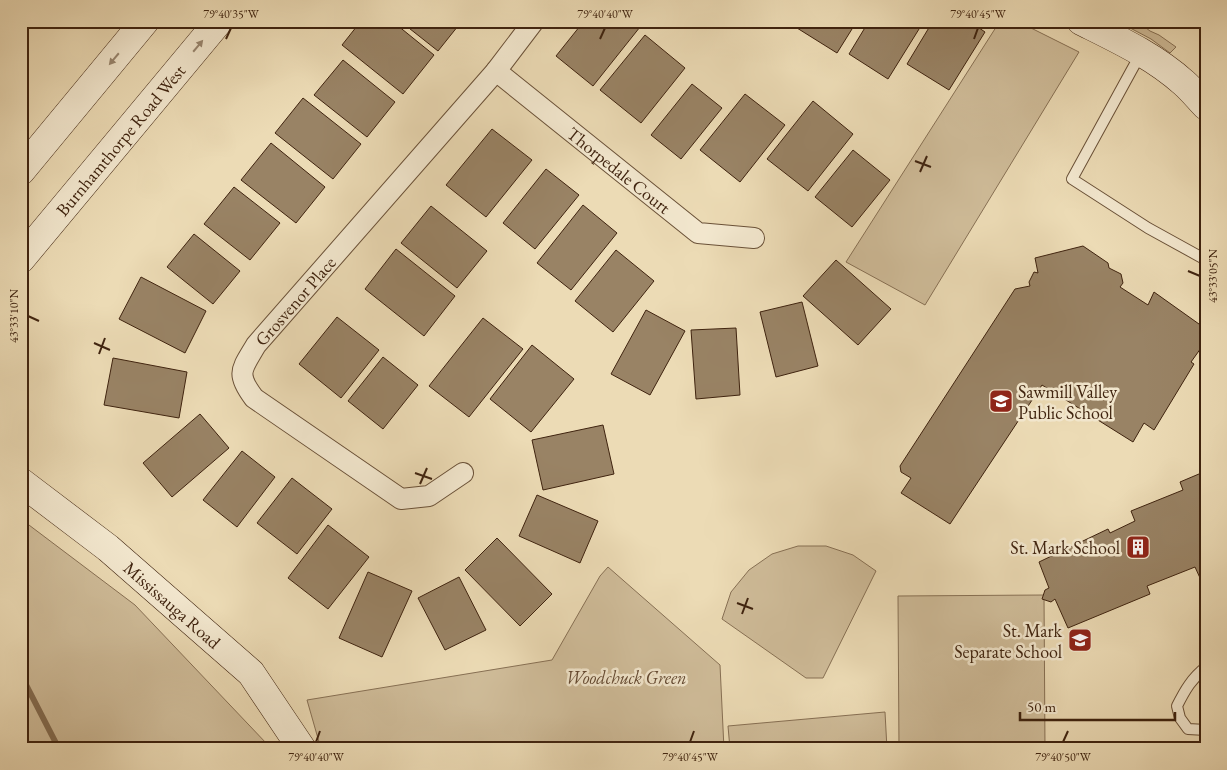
<svg xmlns="http://www.w3.org/2000/svg" width="1227" height="770" font-family="'EB Garamond',serif">
<style>
.green{fill:#cfbc99;stroke:#877054}
.lines{fill:none;stroke-linecap:round;stroke-linejoin:round}
.stream{stroke:#836c51;stroke-width:6}
.building{fill:#998365;stroke:#3f230f}
.lane-casing{stroke:#6a5138;stroke-width:12}
.street-casing{stroke:#6a5138;stroke-width:22}
.secondary-casing{stroke:#3f230f;stroke-width:29}
.lane{stroke:#f3e8cf;stroke-width:10}
.street{stroke:#f3e8cf;stroke-width:20}
.secondary{stroke:#f3e8cf;stroke-width:28}
.oneway{fill:#99866f}
.ticks{fill:none;stroke:#3f230f;stroke-width:2}
.labels{text-anchor:middle;dominant-baseline:central;stroke-width:5;stroke-linejoin:round;paint-order:stroke}
.street-label{font-size:18px;fill:#3f230f;stroke:#f3e8cf}
.poi-label{font-size:18px;fill:#3f230f;stroke:#f3e8cf;text-anchor:end}
.park-label{font-size:18px;font-style:italic;fill:#634932;stroke:#f3e8cf}
.neatline{fill:none;stroke:#3f230f;stroke-width:2}
.ticks-label{font-size:12px;text-anchor:middle;fill:#3f230f}
</style>
<rect width="100%" height="100%" fill="#ecdbb5"/>
<filter id="stains"><feTurbulence type="fractalNoise" baseFrequency=".004" numOctaves="4"/><feColorMatrix values="0 0 0 0 .2 0 0 0 0 .09 0 0 0 0 .02 0 0 0 .5 -.17"/></filter>
<radialGradient id="worn" r=".72"><stop offset=".6" stop-color="#630" stop-opacity="0"/><stop offset="1" stop-color="#630" stop-opacity=".3"/></radialGradient>
<g class="green">
<polygon points="1000,21 1017,21 1079,52 925,305 846,262"/>
<polygon points="1117,21 1137,21 1150,31 1159,35 1176,47 1170,53 1151,39"/>
<polygon points="21,519 135,605 267,744 268,749 21,749"/>
<polygon points="798,546 826,546 853,555 876,571 823,678 806,678 722,619 731,592 749,570 772,554"/>
<polygon points="608,567 720,665 724,749 321,749 307,700 552,660 600,576"/>
<polygon points="1044,595 1045,749 899,749 898,596"/>
<polygon points="885,712 887,749 730,749 728,726"/>
</g>
<g class="lines">
<polyline class="stream" points="21,675 59,749"/>
</g>
<g class="building">
<polygon points="361,21 392,21 434,55 403,94 342,45"/>
<polygon points="400,21 462,21 438,51"/>
<polygon points="584,21 632,21 640,27 593,86 556,56"/>
<polygon points="802,21 857,21 837,53 797,28"/>
<polygon points="869,21 924,21 888,79 849,54"/>
<polygon points="933,21 969,21 985,32 949,90 907,64"/>
<polygon points="645,35 685,68 641,123 600,90"/>
<polygon points="343,60 395,102 367,137 314,95"/>
<polygon points="692,84 722,108 681,159 651,135"/>
<polygon points="745,94 785,125 740,182 700,150"/>
<polygon points="303,98 361,144 333,179 275,133"/>
<polygon points="813,101 853,134 808,191 767,159"/>
<polygon points="492,129 532,160 486,217 446,185"/>
<polygon points="271,143 325,187 296,223 241,180"/>
<polygon points="853,150 890,180 852,227 815,197"/>
<polygon points="546,169 579,195 535,249 503,223"/>
<polygon points="234,187 280,223 250,260 204,224"/>
<polygon points="583,205 617,233 571,290 537,263"/>
<polygon points="431,206 487,251 457,288 401,243"/>
<polygon points="194,234 240,271 213,304 167,267"/>
<polygon points="1083,246 1108,263 1109,268 1121,274 1123,283 1120,287 1148,305 1154,292 1206,329 1206,341 1191,362 1194,364 1154,430 1144,423 1133,442 1042,385 950,524 901,493 911,478 901,472 900,466 1015,289 1030,286 1029,282 1034,272 1038,273 1035,258"/>
<polygon points="396,249 455,296 424,336 365,289"/>
<polygon points="616,250 654,281 613,332 575,301"/>
<polygon points="836,260 891,309 858,345 803,296"/>
<polygon points="141,277 206,311 185,353 119,319"/>
<polygon points="802,302 818,366 776,377 760,312"/>
<polygon points="646,310 685,331 650,395 611,374"/>
<polygon points="337,317 379,350 341,398 299,364"/>
<polygon points="483,318 523,349 469,417 429,386"/>
<polygon points="736,328 740,395 696,399 691,330"/>
<polygon points="532,345 574,379 531,432 490,399"/>
<polygon points="383,357 418,385 383,429 348,401"/>
<polygon points="113,358 187,372 179,418 104,405"/>
<polygon points="200,414 229,448 172,497 143,463"/>
<polygon points="603,425 614,474 543,490 532,440"/>
<polygon points="242,451 275,477 237,527 203,500"/>
<polygon points="1206,471 1206,591 1195,567 1147,586 1150,594 1068,628 1055,599 1051,602 1042,599 1045,590 1049,588 1039,562 1108,529 1110,533 1135,521 1131,511 1183,490 1180,482"/>
<polygon points="292,478 332,509 297,554 257,523"/>
<polygon points="537,495 598,521 580,563 519,536"/>
<polygon points="328,525 369,557 328,609 288,578"/>
<polygon points="497,538 552,594 520,626 465,570"/>
<polygon points="368,572 412,591 382,657 339,638"/>
<polygon points="459,577 486,630 445,650 418,598"/>
</g>
<g class="lines">
<g class="lane-casing">
<g id="lane">
<polyline points="1141,53 1072,179 1148,228 1206,260"/>
<path d="M1206 667C1192 678 1185 690 1177 706L1180 718 1188 729 1206 730"/>
</g>
</g>
<g class="street-casing">
<g id="street">
<path id="s1" d="M496 71 698 233 754 238"/>
<path id="s2" d="M463 473 429 496 401 499 254 398C235 373 242 369 256 345L496 71 534 21"/>
</g>
</g>
<g class="secondary-casing">
<g id="secondary">
<path d="M1081 21C1117 39 1154 56 1184 83 1192 90 1199 99 1206 106"/>
<polyline points="21,171 145,21"/>
<path id="s3" d="M21 259 219 21"/>
<path id="s4" d="M21 482 108 548 251 673 302 749"/>
</g>
</g>
<use href="#lane" class="lane"/>
<use href="#street" class="street"/>
<use href="#secondary" class="secondary"/>
</g>
<defs><path id="oneway-solid" d="M-6-.8H1V-3.2L6.5 0L1 3.2V.8H-6Z" transform="scale(1.25)"/></defs>
<g class="oneway">
<use href="#oneway-solid" transform="translate(198 46) rotate(-50)"/>
<use href="#oneway-solid" transform="translate(114 59) rotate(130)"/>
</g>
<path class="ticks" d="M226 39 231 28M600 39 605 28M974 39 978 28M915 161 931 167M920 172 927 156M1188 271 1200 276M28 316 39 321M94 343 110 350M99 354 105 338M415 473 432 479M420 484 427 468M737 603 753 609M742 614 748 598M316 742 320 731M690 742 694 731M1063 742 1068 731"/>
<defs>
<g id="school-square" transform="scale(1.25)"><rect x="-9" y="-9" width="18" height="18" rx="4" fill="#8f2418" stroke="#f3e8cf"/><path d="M0-5L7-2L0 1L-7-2ZM-4 1L0 2.5L4 1V4Q0 6-4 4Z" fill="#fff"/></g>
<g id="building-square" transform="scale(1.25)"><rect x="-9" y="-9" width="18" height="18" rx="4" fill="#8f2418" stroke="#f3e8cf"/><path d="M-4-6H4V6H1V3H-1V6H-4ZM-2.5-4.3h1.7v1.8h-1.7ZM.8-4.3h1.7v1.8H.8ZM-2.5-1h1.7V.8h-1.7ZM.8-1h1.7V.8H.8Z" fill="#fff"/></g>
</defs>
<g fill-rule="evenodd">
<use href="#school-square" x="1001" y="401"/>
<use href="#building-square" x="1138" y="547"/>
<use href="#school-square" x="1080" y="640"/>
</g>
<g class="labels">
<g class="street-label">
<text stroke="none"><textPath href="#s3" startOffset="155">Burnhamthorpe Road West</textPath></text>
<text stroke="none"><textPath href="#s1" startOffset="158">Thorpedale Court</textPath></text>
<text stroke="none"><textPath href="#s2" startOffset="366">Grosvenor Place</textPath></text>
<text stroke="none"><textPath href="#s4" startOffset="195">Mississauga Road</textPath></text>
</g>
<g class="poi-label">
<text x="1018" y="391" text-anchor="start">Sawmill Valley<tspan x="1018" dy="21">Public School</tspan></text>
<text x="1120" y="547">St. Mark School</text>
<text x="1062" y="630">St. Mark<tspan x="1062" dy="21">Separate School</tspan></text>
</g>
<g class="park-label">
<text x="626" y="677">Woodchuck Green</text>
</g>
</g>
<rect width="1227" height="770" fill="none" stroke="#ecdbb5" stroke-width="55"/>
<path d="M1020 712v8h155v-8" fill="none" stroke="#3f230f" stroke-width="2.5"/>
<text x="1027" y="712" font-size="15" fill="#3f230f" stroke="#f3e8cf" stroke-width="4" paint-order="stroke">50 m</text>
<rect x="28" y="28" width="1172" height="714" class="neatline"/>
<g class="ticks-label">
<text x="231" y="18">79°40'35"W</text>
<text x="605" y="18">79°40'40"W</text>
<text x="978" y="18">79°40'45"W</text>
<text transform="translate(1213 276) rotate(-90)" y="4">43°33'05"N</text>
<text transform="translate(14 316) rotate(-90)" y="4">43°33'10"N</text>
<text x="316" y="761">79°40'40"W</text>
<text x="690" y="761">79°40'45"W</text>
<text x="1063" y="761">79°40'50"W</text>
</g>
<rect width="100%" height="100%" filter="url(#stains)"/>
<rect width="100%" height="100%" fill="url(#worn)"/>
</svg>
